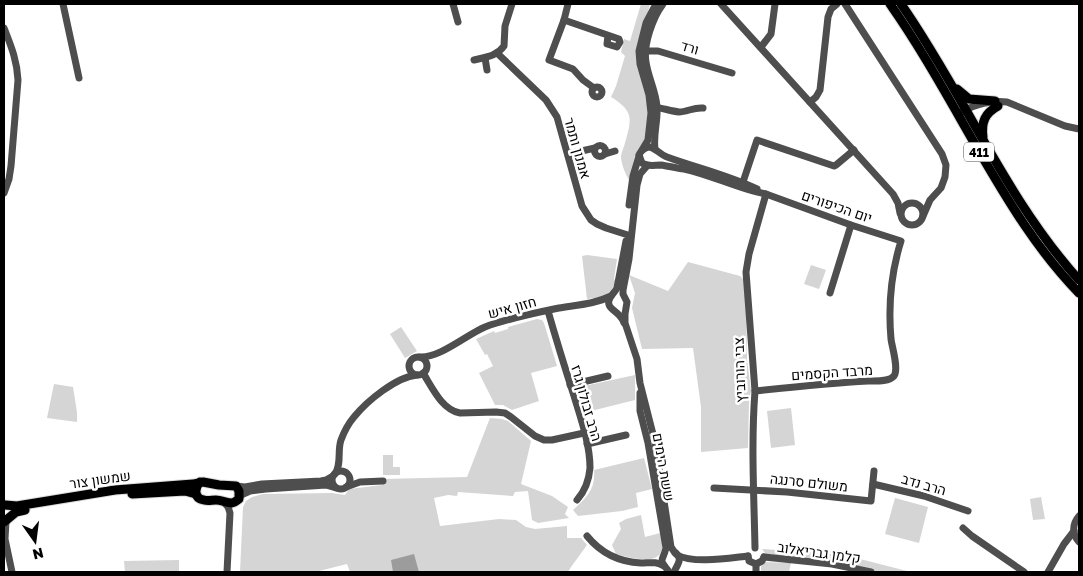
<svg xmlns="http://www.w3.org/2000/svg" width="1083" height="576" font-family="'Golos Text',Heebo,sans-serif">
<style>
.green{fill:#d5d5d5}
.water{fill:#9c9c9c}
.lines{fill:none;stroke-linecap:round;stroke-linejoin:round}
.major-casing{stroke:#dbdbdb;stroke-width:11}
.minor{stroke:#4e4e4e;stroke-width:7}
.major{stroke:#000;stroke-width:9}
.labels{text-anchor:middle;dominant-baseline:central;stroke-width:5;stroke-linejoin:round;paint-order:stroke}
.shield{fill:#fff;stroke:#4c4c4c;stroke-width:1}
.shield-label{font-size:12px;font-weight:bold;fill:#000}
.street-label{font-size:14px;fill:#000;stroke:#fff}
</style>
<rect width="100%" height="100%" fill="#fff"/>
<g class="green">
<path d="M641 4H650L638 52 649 98 647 139 629 180C625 173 622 166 621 158 621 153 624 147 625 143 632 119 634 111 611 97L616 86 625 56 621 52 624 39 630 41Z"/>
<path d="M587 255 617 259 614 279 616 281C610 297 602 297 587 299L582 256Z"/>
<polygon points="688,262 740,276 745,281 746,288 747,359 751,391 749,402 748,448 701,452 701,407 693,348 642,349 632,308 635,293 629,275 668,291"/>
<polygon points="811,265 826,270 819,289 804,284"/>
<polygon points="537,319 542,320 544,323 557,366 531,373 539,401 512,410 503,405 495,405 479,373 493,366 487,354 485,355 476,339 494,331 495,333 508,329 508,327"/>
<polygon points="401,327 417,351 405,358 390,334"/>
<polygon points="635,375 635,400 583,413 575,388"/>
<polygon points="54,384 73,387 77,412 77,422 47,418"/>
<polygon points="791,408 795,445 771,448 767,411"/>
<polygon points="490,418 502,419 508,421 531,441 521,484 552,496 568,507 565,514 569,518 538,523 532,520 528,491 515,492 513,496 458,492 457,496 448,495 434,498 440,526 499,519 516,520 526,527 535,529 567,526 567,538 581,538 587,545 571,567 568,572 350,572 347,564 315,572 240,572 243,507 246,501 252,497 263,494 332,493 345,495 349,489 382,485 382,479 467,477"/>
<polygon points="383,455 393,455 393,467 400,467 400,475 383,475"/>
<path d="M644 458 652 489 636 493 638 507 622 511 578 516 573 510C586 498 596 489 594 470Z"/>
<polygon points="1041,497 1045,519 1033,520 1030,499"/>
<polygon points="895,498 928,507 919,543 885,534"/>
<path d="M641 515 645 537 660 533C661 538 663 544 662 549 659 567 627 557 616 554L612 545 621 529 619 523 626 519Z"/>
<polygon points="762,549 825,553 864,560 911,572 880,572 833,561 766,554"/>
<polygon points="179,560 179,572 125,572 124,561"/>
<polygon points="765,562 791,563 789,572 761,572 761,566"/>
</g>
<polygon class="water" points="414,554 419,572 393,572 391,560"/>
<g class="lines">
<g class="major-casing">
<g id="major">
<path d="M890 4C923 51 950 101 979 151 1008 201 1038 251 1079 293"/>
<path d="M901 4C964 94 1005 198 1079 280"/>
<polyline points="957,89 969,99 995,101"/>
<path d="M983 137C981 122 985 113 998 106"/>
<polyline points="132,494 185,491 196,494"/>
<path d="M5 505 17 506 115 490 193 484C196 484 200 482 203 482L219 485 236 486 239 491V499C236 501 236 502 232 503 227 503 221 500 216 500 212 500 208 501 204 500 194 499 194 488 200 482"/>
<polyline points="4,522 16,512 25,510"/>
</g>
</g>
<g class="minor">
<polyline points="63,4 79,78"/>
<polyline points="453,4 458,22"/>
<polyline points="568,4 564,20 549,60 573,69 583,80 594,88"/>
<polyline points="721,4 893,194 898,203 900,213"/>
<polyline points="845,4 942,154 946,165 945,177 941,188 930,200 923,216"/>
<polyline points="564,20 619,39 620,42 617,47 607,44 608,36"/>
<path d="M4 28C11 46 17 60 18 80L11 166 9 179 4 193"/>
<polyline points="761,47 771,34 775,4"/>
<polyline points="642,52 649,51 658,51 732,73"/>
<polyline points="497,53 546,100 557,117 582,206 591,220 597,224 606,228 631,236"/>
<polyline points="485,58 487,70"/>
<path d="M474 60C486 57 497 56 504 46L505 26 512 4"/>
<circle cx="597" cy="92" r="5"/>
<polyline points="810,102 816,97 820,90 828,17 831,9 837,4"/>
<path d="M654 107C662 108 671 111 679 112 687 112 694 107 703 108"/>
<path d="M962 112C975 104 992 100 1007 102L1065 126 1079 129"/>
<circle cx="600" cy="151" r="5.5"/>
<path d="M655 149C653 135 658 121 657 107 656 91 648 77 646 62 643 45 653 17 663 4"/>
<polyline points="642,150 648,140 651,113 649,95 640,64 639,51 646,23 656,4"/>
<polyline points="568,154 595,148"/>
<polyline points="605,154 615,151"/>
<path d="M639 155 642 163C648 167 654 165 661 165 668 166 676 168 684 169 712 175 738 189 766 194L851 225 901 241C891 273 888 305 891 339 892 347 899 369 894 376 889 382 876 381 868 381 830 383 793 387 755 391"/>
<polyline points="647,166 640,174 637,185 629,259 623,290 623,294 627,302 625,314 625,323 637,359 640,383 655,442 671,547 675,553"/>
<polyline points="743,182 757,140 834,166 836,165 854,150"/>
<circle cx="912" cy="214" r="11"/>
<path d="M629 205 633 176 640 153C643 149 646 147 650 147 655 148 661 155 667 157 697 168 728 175 757 189"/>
<polyline points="830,293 851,225"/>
<path d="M548 311C556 339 565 368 574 396 581 419 590 444 590 468 589 480 585 491 577 500"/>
<path d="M624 323C623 320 622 318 619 315 615 310 605 307 610 298 612 294 615 292 617 288L626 241"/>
<circle cx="418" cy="366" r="9"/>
<path d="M420 357C440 358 466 335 485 327 509 318 535 313 559 308 577 305 595 304 611 296"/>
<path d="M423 373C432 387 442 410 460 413L496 412 505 413 511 417 535 436 544 440H552L584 433"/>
<polyline points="570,385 608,376"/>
<path d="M640 393V411L648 443 666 548C662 564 658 557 669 572"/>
<polyline points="587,444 626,435"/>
<circle cx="341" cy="480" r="9"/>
<path d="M335 474C342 463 337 452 341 440 344 432 348 424 354 417 367 401 396 377 417 375"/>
<polyline points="873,484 924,496 968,511"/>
<polyline points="236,486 245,487 262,484 321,481 326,480 333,476"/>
<polyline points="346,487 360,482 383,481"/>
<polyline points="714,488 787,492 871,501 874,471"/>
<polyline points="239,496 250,491 266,489 326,485 336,488"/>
<polyline points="223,501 228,507 230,513 227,572"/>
<path d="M1079 516C1072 524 1072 534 1079 542"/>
<polyline points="6,521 5,539 12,572"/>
<polyline points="963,528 972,536 1024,572"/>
<path d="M587 536C600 552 619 562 641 563 650 563 656 561 664 566"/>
<path d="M755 548C754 496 751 443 755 391L746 272 749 254 766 194"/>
<path d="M677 555C694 564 729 558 748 556"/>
<polyline points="748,556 749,561 756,564 762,561 764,557"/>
<polyline points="764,557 832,564 871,572"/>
<polyline points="756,564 756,572"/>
<path d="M674 572C677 565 683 560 676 553"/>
<polyline points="1048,572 1064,544 1074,531"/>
</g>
<use href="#major" class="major"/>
</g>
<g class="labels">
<rect class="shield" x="964" y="142.5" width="30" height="19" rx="4"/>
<g class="shield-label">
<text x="979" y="152">411</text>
</g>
<g class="street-label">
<text transform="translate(690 47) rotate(16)">ורד</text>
<text transform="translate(578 148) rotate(74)">אמנון ותמר</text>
<text transform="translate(837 206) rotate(19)">יום הכיפורים</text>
<text transform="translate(512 307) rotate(-15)">חזון איש</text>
<text transform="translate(739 370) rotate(-92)">צבי הורוביץ</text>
<text transform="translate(832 372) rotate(-4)">מרבד הקסמים</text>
<text transform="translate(587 403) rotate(74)">הרב זבולון גרז</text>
<text transform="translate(664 467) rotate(80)">ששת הימים</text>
<text transform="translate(100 479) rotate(-8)">שמשון צור</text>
<text transform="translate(809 482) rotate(6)">משולם סרנגה</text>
<text transform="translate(924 484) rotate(16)">הרב נדב</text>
<text transform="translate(819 552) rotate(8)">קלמן גבריאלוב</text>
</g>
</g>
<rect width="1083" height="576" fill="none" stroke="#000000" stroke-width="10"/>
<g transform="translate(35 541) rotate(166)" stroke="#ffffff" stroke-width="4" paint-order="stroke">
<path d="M0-4L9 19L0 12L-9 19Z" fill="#000000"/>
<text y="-8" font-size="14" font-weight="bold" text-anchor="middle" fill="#000000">N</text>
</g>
</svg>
